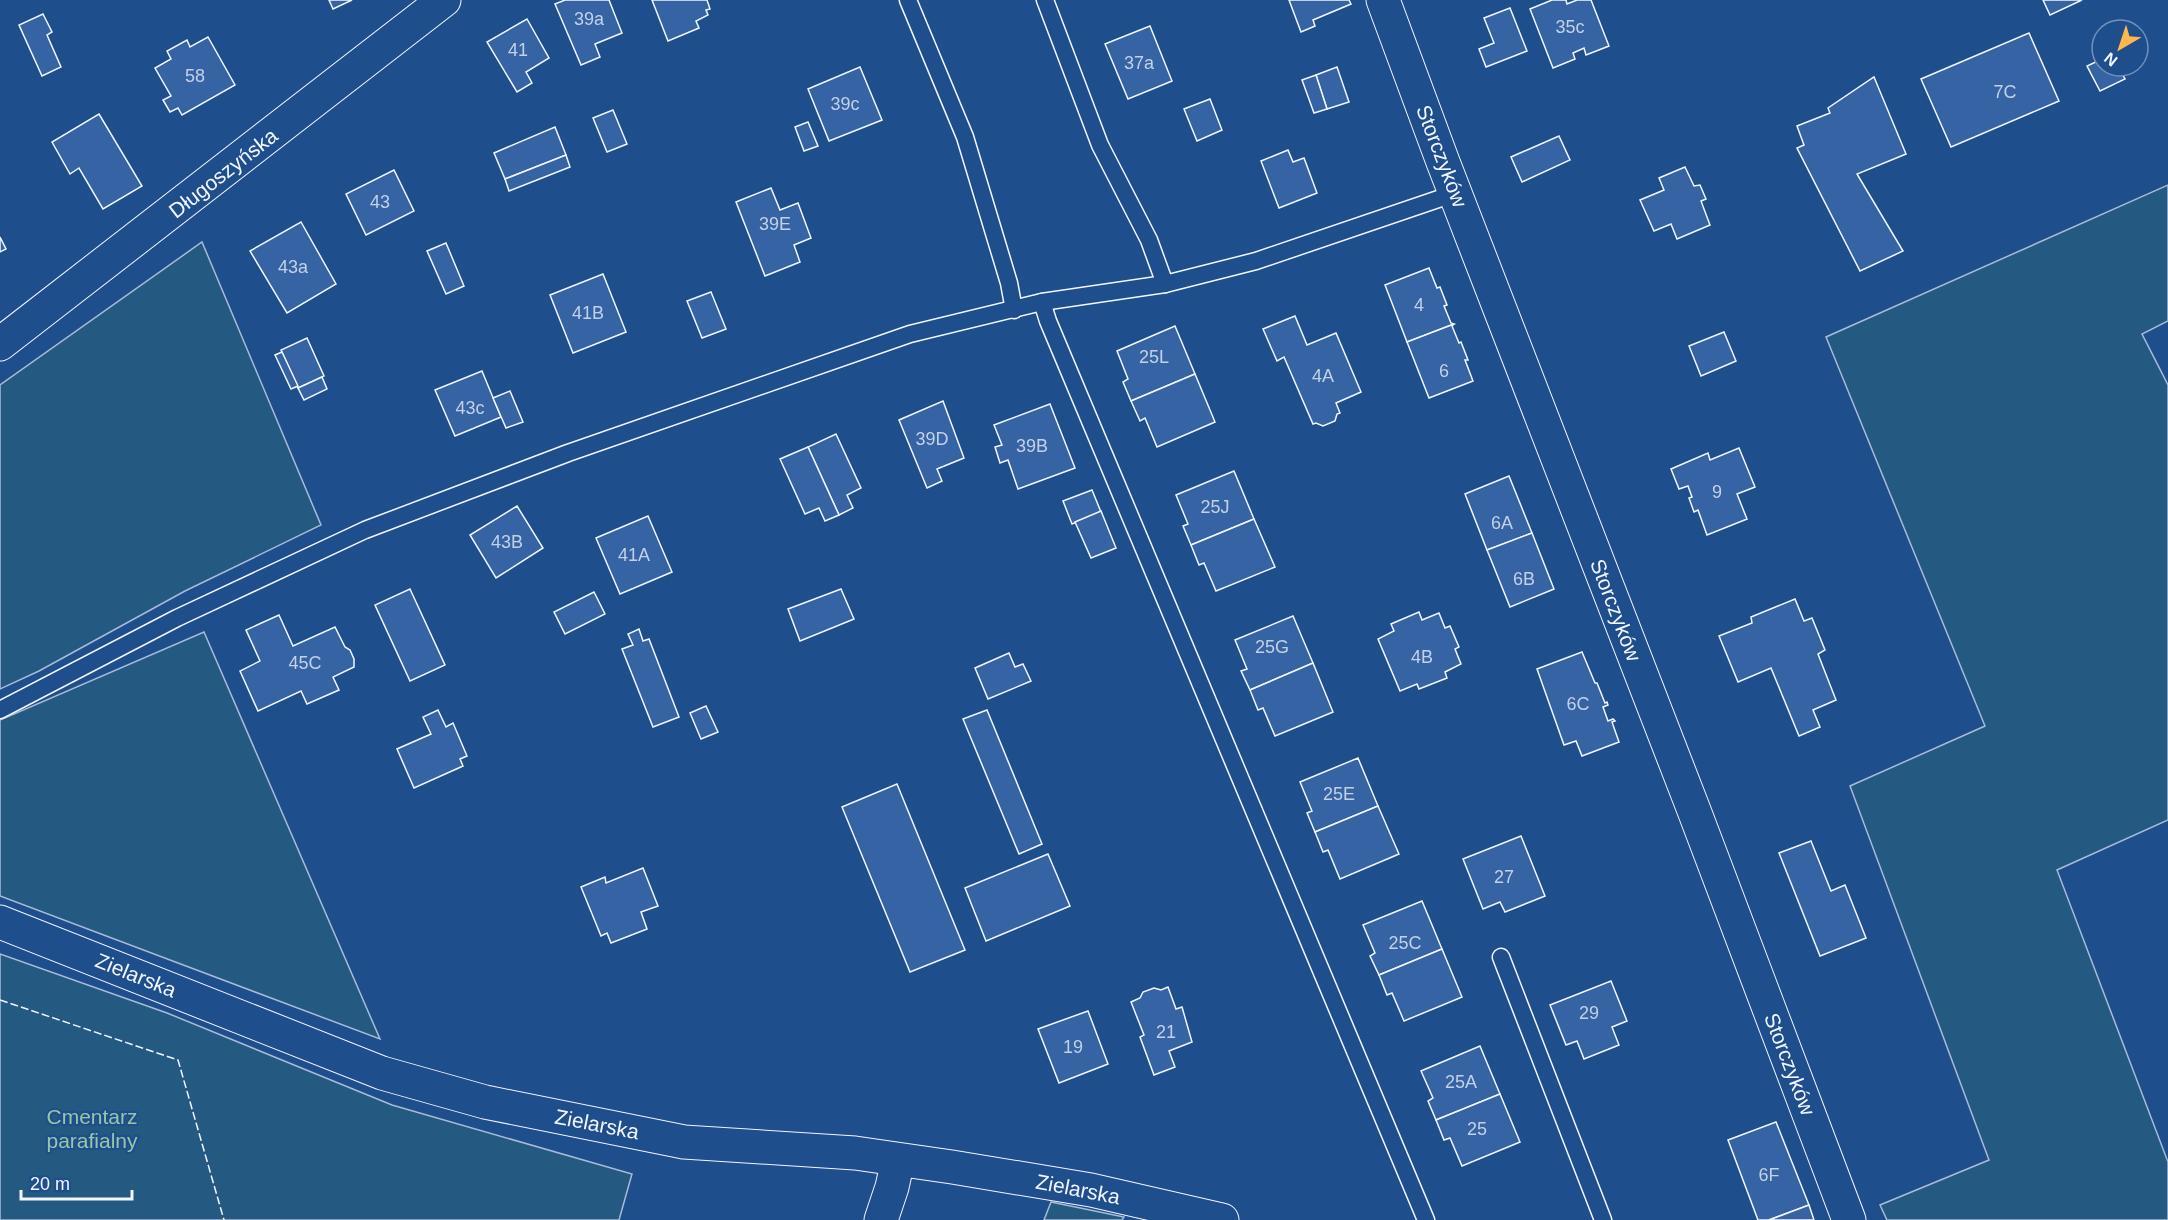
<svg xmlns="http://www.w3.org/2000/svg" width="2168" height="1220" font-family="Helvetica,sans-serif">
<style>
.green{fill:#245a82;stroke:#a8bbd7;stroke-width:1.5}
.building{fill:#3563a3;stroke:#f2f6ff;stroke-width:1.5}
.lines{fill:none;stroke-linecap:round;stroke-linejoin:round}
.service-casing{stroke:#f2f6ff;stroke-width:19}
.minor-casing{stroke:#f2f6ff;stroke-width:35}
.service{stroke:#1f4e8c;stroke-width:16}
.minor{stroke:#1f4e8c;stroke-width:33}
.fence{stroke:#f2f6ff;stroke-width:1.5;stroke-dasharray:8 3;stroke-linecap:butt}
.labels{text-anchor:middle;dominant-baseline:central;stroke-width:4.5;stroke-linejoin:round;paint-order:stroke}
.number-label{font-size:18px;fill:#c3d1e8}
.street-label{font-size:21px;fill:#f2f6ff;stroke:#1f4e8c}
.park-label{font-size:21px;fill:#97c8a6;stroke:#1f4e8c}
</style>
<rect width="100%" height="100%" fill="#1f4e8c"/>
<g class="green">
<polygon points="2168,185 2168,321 2142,334 2168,385 2168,820 2057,870 2168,1162 2168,1220 1887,1220 1880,1205 1989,1160 1850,786 1985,726 1826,337"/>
<polygon points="202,242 321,525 185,591 39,671 0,689 0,385"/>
<polygon points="204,632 380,1039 0,896 0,720"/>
<polygon points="0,954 167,1013 392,1105 632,1174 619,1220 0,1220"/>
<polygon points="1051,1202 1124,1217 1122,1220 1044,1220"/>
</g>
<g class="building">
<polygon points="329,0 352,0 333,9"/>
<polygon points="565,0 609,0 622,33 595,44 600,57 581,65 555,4"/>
<polygon points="652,0 707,0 710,9 706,10 708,15 696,21 699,28 668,41"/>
<polygon points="1289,0 1349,0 1351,4 1313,20 1315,26 1301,32"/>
<polygon points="1552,0 1566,0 1567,4 1577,0 1591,0 1609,46 1586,55 1584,48 1573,53 1575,59 1553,68 1530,9"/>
<polygon points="2043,0 2082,0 2050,15"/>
<polygon points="1510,8 1527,51 1486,67 1479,49 1494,43 1484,18"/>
<polygon points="43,14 52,32 47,35 61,67 42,76 19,25"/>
<polygon points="527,19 549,58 526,72 532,83 517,92 487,42"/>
<polygon points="1150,26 1172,81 1128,99 1105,44"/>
<polygon points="2029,33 2059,101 1951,147 1921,79"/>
<polygon points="208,37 235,85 182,115 178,108 170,112 163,100 171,96 155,68 171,59 167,51 187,40 190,47"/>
<polygon points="2102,59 2102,66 2118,66 2125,79 2100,91 2087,66"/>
<polygon points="860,67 882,120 829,141 808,89"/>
<polygon points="1337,67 1349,102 1327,109 1316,75"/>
<polygon points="1316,75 1327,109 1314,113 1302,80"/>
<polygon points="1874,77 1906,154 1857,174 1903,251 1860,271 1797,148 1804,145 1797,126 1830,113 1828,108"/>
<polygon points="1210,99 1222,130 1197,141 1184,109"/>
<polygon points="613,110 627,144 607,152 593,118"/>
<polygon points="99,114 142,186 103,209 79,168 70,174 52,142"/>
<polygon points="808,122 818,146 804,151 795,127"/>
<polygon points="555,127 566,155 505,179 494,153"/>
<polygon points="1559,136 1570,160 1522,182 1511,157"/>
<polygon points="1288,150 1293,162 1304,158 1317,193 1279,208 1261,161"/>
<polygon points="566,155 570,167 509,191 505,179"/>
<polygon points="1685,167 1694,186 1700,185 1706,199 1701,201 1710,225 1677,239 1671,224 1654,231 1640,200 1664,190 1659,178"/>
<polygon points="394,170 414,211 366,235 346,194"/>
<polygon points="771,188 780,210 798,203 811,238 794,245 800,262 765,276 736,202"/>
<polygon points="301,222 336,284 287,313 250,251"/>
<polygon points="0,237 6,249 0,252"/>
<polygon points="446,243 464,286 446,294 427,251"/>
<polygon points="1429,268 1437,288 1440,287 1447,305 1444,306 1451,323 1454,324 1407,342 1385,285"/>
<polygon points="603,274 626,332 573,353 550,295"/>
<polygon points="711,292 726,329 702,338 687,301"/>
<polygon points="1295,316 1307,345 1336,333 1361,392 1336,403 1340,413 1337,414 1335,421 1323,426 1316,423 1313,424 1284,357 1277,361 1263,329"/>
<polygon points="1454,324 1452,326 1459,343 1461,342 1468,360 1465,360 1473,381 1429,398 1407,342"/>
<polygon points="1175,326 1195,374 1131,401 1123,382 1128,379 1117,351"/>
<polygon points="1724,332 1736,361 1701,376 1689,346"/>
<polygon points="307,338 324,376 298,388 281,350"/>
<polygon points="282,352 298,386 291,389 275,355"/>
<polygon points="482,371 501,417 455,436 435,390"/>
<polygon points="1195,374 1215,422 1157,447 1145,418 1140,421 1131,401"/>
<polygon points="322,377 327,389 304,400 298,388"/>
<polygon points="510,391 523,422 506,428 493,398"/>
<polygon points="943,401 964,458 937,469 942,481 927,488 899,420"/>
<polygon points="1050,404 1075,468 1018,489 1008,460 1000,463 995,447 1002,445 994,425"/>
<polygon points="836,434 861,488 847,495 853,508 839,515 808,447"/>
<polygon points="808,447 839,515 825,521 819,508 805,514 780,459"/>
<polygon points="1739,448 1755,487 1737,494 1747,519 1707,535 1698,510 1694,512 1689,498 1692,497 1688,486 1679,489 1671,469 1708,453 1710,460"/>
<polygon points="1234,471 1254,519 1191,545 1183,526 1188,524 1176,495"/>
<polygon points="1509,476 1532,533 1487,550 1465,494"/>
<polygon points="1092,490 1101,512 1072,524 1063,501"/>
<polygon points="517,506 543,548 496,578 470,535"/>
<polygon points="1101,511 1116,548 1091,558 1075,522"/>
<polygon points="648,516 672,572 620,594 596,538"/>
<polygon points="1254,519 1275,567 1216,591 1204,563 1199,565 1191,545"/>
<polygon points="1532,533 1554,589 1510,607 1487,550"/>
<polygon points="410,589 445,665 410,681 375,605"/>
<polygon points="841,589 854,619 800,641 788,609"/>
<polygon points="594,592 605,614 565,634 554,612"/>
<polygon points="1795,599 1804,621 1812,618 1825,650 1818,654 1836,700 1813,710 1820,727 1799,736 1771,668 1738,682 1719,636 1752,623 1751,617"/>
<polygon points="1419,612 1422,620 1439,613 1445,628 1450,626 1459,647 1455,649 1461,664 1445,672 1447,678 1419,689 1417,684 1400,691 1378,639 1394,631 1391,624"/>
<polygon points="279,615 293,646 335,627 345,647 350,650 354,659 354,667 333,677 339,690 307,704 301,691 258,711 240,671 260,661 246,630"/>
<polygon points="1293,616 1313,663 1250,690 1241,671 1247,669 1235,640"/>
<polygon points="639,629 643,641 649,639 679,717 653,727 622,649 633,645 628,634"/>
<polygon points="1582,652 1595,683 1597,683 1605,703 1607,702 1608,705 1603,707 1608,721 1613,719 1615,721 1612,722 1619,742 1582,756 1576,741 1564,745 1537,669"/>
<polygon points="1009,653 1015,667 1023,664 1031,681 988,699 975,668"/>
<polygon points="1313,663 1333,712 1275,736 1263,708 1258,710 1250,690"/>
<polygon points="706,706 718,732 701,739 690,713"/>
<polygon points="438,710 446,727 453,723 467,756 460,759 463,766 414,788 397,749 431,734 423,717"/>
<polygon points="987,710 1042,844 1019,854 963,719"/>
<polygon points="1358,758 1378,806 1315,832 1307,813 1312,811 1300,782"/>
<polygon points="897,784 965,950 910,972 842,807"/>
<polygon points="1378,806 1399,854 1340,879 1328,850 1323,852 1315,832"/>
<polygon points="1521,836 1545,896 1505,912 1500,902 1483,909 1463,859"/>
<polygon points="1811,841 1831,891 1845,885 1866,938 1820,956 1779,853"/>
<polygon points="1048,854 1070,906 986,941 965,888"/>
<polygon points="643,868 658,906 641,912 647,929 611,943 607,933 601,936 581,887 605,877 606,883"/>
<polygon points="1422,901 1442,949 1379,975 1370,956 1375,953 1363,925"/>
<polygon points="1442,949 1462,997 1404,1021 1392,993 1387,995 1379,975"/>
<polygon points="1611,981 1627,1021 1612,1027 1619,1045 1584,1059 1577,1041 1566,1045 1550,1005"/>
<polygon points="1168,987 1176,1009 1182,1007 1192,1042 1169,1051 1175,1067 1154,1075 1140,1037 1144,1035 1131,1002 1140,998 1143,992 1154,988 1161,990"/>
<polygon points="1088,1011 1108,1064 1059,1083 1038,1029"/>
<polygon points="1480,1046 1500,1094 1436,1120 1428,1101 1433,1098 1421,1071"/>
<polygon points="1500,1094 1520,1142 1462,1166 1450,1138 1444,1140 1436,1120"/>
<polygon points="1776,1122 1809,1205 1769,1220 1758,1220 1728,1140"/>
<polygon points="1809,1205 1814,1220 1769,1220"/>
</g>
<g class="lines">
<g class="service-casing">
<g id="service">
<polyline points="908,0 965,137 1009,283 1014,310"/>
<polyline points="1045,0 1100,145 1149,240 1165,284"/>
<polyline points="1042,302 1048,321 1426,1220"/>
<polyline points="0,710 177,618 365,530 568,453 910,334 1042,302 1165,284 1256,261 1456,193"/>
<polyline points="1501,957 1603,1220"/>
</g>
</g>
<g class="minor-casing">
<g id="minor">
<polyline points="1383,0 1443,162 1695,813 1849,1220"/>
<polyline points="0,344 444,0"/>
<polyline points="0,922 382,1073 485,1102 684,1142 855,1153 952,1167 1091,1190 1222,1220"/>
<polyline points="881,1220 892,1187 898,1160"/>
</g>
</g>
<use href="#service" class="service"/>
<use href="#minor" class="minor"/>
<polyline class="fence" points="0,1000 178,1060 224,1220"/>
</g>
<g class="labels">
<g class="number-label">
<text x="589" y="19">39a</text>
<text x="1570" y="27">35c</text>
<text x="518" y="50">41</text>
<text x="1139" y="63">37a</text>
<text x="195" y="76">58</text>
<text x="2005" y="92">7C</text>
<text x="845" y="104">39c</text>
<text x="380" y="202">43</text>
<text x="775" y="224">39E</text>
<text x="293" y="267">43a</text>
<text x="1419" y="305">4</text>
<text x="588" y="313">41B</text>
<text x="1154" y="357">25L</text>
<text x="1444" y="371">6</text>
<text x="1323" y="376">4A</text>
<text x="470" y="408">43c</text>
<text x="932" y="439">39D</text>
<text x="1032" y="446">39B</text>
<text x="1717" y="492">9</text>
<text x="1215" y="507">25J</text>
<text x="1502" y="523">6A</text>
<text x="507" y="542">43B</text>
<text x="634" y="555">41A</text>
<text x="1524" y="579">6B</text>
<text x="1272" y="647">25G</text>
<text x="1422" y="657">4B</text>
<text x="305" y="663">45C</text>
<text x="1578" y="704">6C</text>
<text x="1339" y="794">25E</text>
<text x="1504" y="877">27</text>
<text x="1405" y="943">25C</text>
<text x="1589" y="1013">29</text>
<text x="1166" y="1032">21</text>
<text x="1073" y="1047">19</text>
<text x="1461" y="1082">25A</text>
<text x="1477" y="1129">25</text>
<text x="1769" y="1175">6F</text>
</g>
<g class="street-label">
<text transform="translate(1442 156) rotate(69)">Storczyków</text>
<text transform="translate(223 173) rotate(-38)">Długoszyńska</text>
<text transform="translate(1616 610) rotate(69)">Storczyków</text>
<text transform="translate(136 975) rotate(22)">Zielarska</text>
<text transform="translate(1790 1064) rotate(69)">Storczyków</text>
<text transform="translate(597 1124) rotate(11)">Zielarska</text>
<text transform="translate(1078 1189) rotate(11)">Zielarska</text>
</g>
<g class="park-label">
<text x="92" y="1116">Cmentarz<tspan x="92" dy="24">parafialny</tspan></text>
</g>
</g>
<g transform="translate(2120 48) rotate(219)"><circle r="28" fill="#1f4e8c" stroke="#7391ba" stroke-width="1.5"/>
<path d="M0-4.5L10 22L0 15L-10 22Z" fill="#ffb74d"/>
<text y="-9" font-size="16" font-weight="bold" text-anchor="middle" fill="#f2f6ff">N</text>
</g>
<path d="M21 1190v9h111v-9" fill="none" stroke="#f2f6ff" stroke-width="3"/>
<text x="30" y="1190" font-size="18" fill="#f2f6ff" stroke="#1f4e8c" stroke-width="4.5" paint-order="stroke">20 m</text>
</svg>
